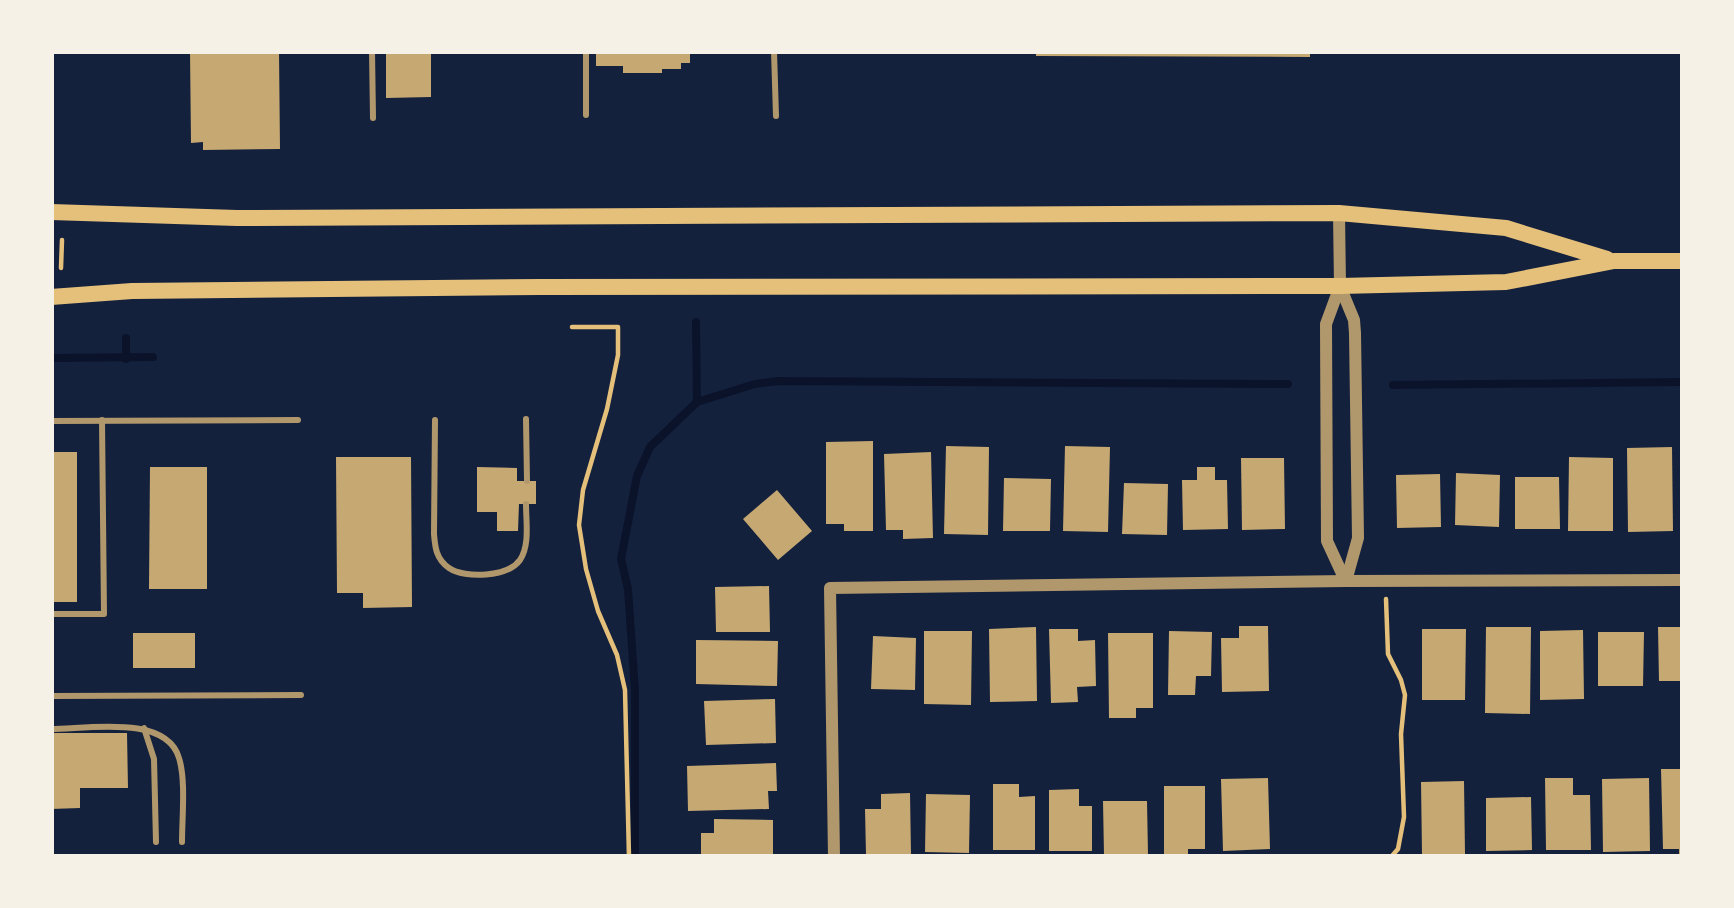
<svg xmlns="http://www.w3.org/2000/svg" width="1734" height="908" font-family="'Public Sans',sans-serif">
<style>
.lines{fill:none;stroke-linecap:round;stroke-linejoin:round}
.stream{stroke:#0b132b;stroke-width:8}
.building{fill:#c6a872}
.path{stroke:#e5c07b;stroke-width:4.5}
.service{stroke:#b1986c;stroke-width:6}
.minor{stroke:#b1986c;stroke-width:12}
.secondary{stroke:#e5c07b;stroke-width:16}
</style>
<rect width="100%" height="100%" fill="#14213d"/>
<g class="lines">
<g class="stream">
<polyline points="696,322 697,402"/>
<polyline points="126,338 126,359"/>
<polyline points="51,358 153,357"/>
<polyline points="1393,385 1683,382"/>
<polyline points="635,857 635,691 628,589 621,559 637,476 650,447 697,402 755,384 778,381 1288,384"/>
</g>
</g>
<g class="building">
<polygon points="190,51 279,51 280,149 203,150 203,142 191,143"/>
<polygon points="386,51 431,51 431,97 386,98"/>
<polygon points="596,51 690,51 690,63 681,63 681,69 662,69 662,73 623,73 623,66 596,66"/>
<polygon points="1036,51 1310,51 1310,57 1036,56"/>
<polygon points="873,441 873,531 844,531 844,524 826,524 826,442"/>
<polygon points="946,446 989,447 988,535 944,534"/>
<polygon points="1065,446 1110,447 1108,532 1063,531"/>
<polygon points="1672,447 1673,531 1628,532 1627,448"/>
<rect x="51" y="452" width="26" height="150"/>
<polygon points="931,452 933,538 903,539 903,530 886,530 884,454"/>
<polygon points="336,457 411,457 412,607 363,608 363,593 337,593"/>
<polygon points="1569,457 1613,458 1613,531 1568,531"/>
<polygon points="1241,458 1284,458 1285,529 1242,530"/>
<polygon points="150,467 207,467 207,589 149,589"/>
<polygon points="477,467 517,468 517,481 536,481 536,504 519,504 518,531 497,531 497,512 477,512"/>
<polygon points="1197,467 1215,467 1215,480 1227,480 1228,529 1183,530 1182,480 1197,480"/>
<polygon points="1456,473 1500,475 1499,527 1455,525"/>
<polygon points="1440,474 1441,527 1397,528 1396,475"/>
<polygon points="1515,477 1559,477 1560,529 1515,529"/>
<polygon points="1004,478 1051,479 1050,531 1003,531"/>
<polygon points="1124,483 1168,484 1167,535 1122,534"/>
<polygon points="777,490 812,531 778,560 743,519"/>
<polygon points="769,586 770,632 716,632 715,587"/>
<polygon points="1239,626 1268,626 1269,691 1222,692 1221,638 1239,638"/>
<polygon points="1036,627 1037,701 990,702 989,629"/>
<polygon points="1486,627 1531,627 1530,714 1485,713"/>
<polygon points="1658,627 1683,627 1683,681 1659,681"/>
<polygon points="1049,629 1078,629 1078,641 1095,640 1096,686 1077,687 1078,702 1051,703"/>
<polygon points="1422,629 1466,629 1465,700 1422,700"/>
<polygon points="1583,630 1584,699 1540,700 1540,631"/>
<polygon points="924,631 972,631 971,705 924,704"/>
<polygon points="1169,631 1212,632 1211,676 1196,676 1195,695 1168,695"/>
<polygon points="1598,632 1644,632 1643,686 1598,686"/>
<rect x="133" y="633" width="62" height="35"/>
<polygon points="1108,633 1153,633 1153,708 1136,708 1136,718 1109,718"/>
<polygon points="873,636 916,638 915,690 871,689"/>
<polygon points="696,640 778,641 777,686 696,684"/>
<polygon points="775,699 776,743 706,745 704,701"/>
<polygon points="51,733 127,733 128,788 80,788 80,808 51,809"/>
<polygon points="776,763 777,791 768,791 769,809 688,811 687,766"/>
<polygon points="1661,769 1683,769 1683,857 1679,857 1679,849 1663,849"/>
<polygon points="1268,778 1270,849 1223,851 1221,779"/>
<polygon points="1545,778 1573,778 1573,795 1590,795 1591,850 1546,850"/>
<polygon points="1649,778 1650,851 1603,852 1602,779"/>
<polygon points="1464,781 1465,854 1422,855 1421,782"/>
<polygon points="993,784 1019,784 1019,797 1035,796 1035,850 993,850"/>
<polygon points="1164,786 1205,786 1205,849 1188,849 1188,855 1164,856"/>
<polygon points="1079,789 1079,806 1092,806 1092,851 1049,851 1049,790"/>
<polygon points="910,793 911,854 866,855 865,809 881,809 881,794"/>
<polygon points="926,794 970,795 969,853 925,852"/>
<polygon points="1531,797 1532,850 1486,851 1486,798"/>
<polygon points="1103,801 1147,801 1148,855 1104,855"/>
<polygon points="714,819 773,820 773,857 701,857 701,833 714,833"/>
</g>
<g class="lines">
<g class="path">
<polyline points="61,268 62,240"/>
<polyline points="572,327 618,327 618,355 607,409 583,490 579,525 586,569 598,611 617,655 625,690 629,857"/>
<polyline points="1386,599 1388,654 1401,680 1405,695 1401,734 1404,817 1398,849 1391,857"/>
</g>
<g class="service">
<polyline points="372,51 373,118"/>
<polyline points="586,51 586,115"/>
<polyline points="774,51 776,116"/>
<polyline points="526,419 527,481"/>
<path d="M435 420 434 534C435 547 436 559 449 568 465 579 508 577 520 560 530 545 526 522 526 504"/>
<polyline points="51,421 298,420"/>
<polyline points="51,614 104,614 102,420"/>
<polyline points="51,696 301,695"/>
<polyline points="144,728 154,759 156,842"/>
<path d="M51 729C87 729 166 714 179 758 186 780 182 818 182 842"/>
</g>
<g class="minor">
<polyline points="1339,213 1340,286 1354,320 1355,333 1358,538 1346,581"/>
<polyline points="1340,286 1326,324 1327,541 1345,580"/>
<polyline points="834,857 830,588 1346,581 1683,580"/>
</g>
<g class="secondary">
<polyline points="51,212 237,218 1339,213 1506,228 1607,259"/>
<polyline points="51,297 132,291 541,287 1340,286 1506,282 1614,261 1683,261"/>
</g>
</g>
<rect width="1734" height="908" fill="none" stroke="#f6f1e7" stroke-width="108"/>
</svg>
